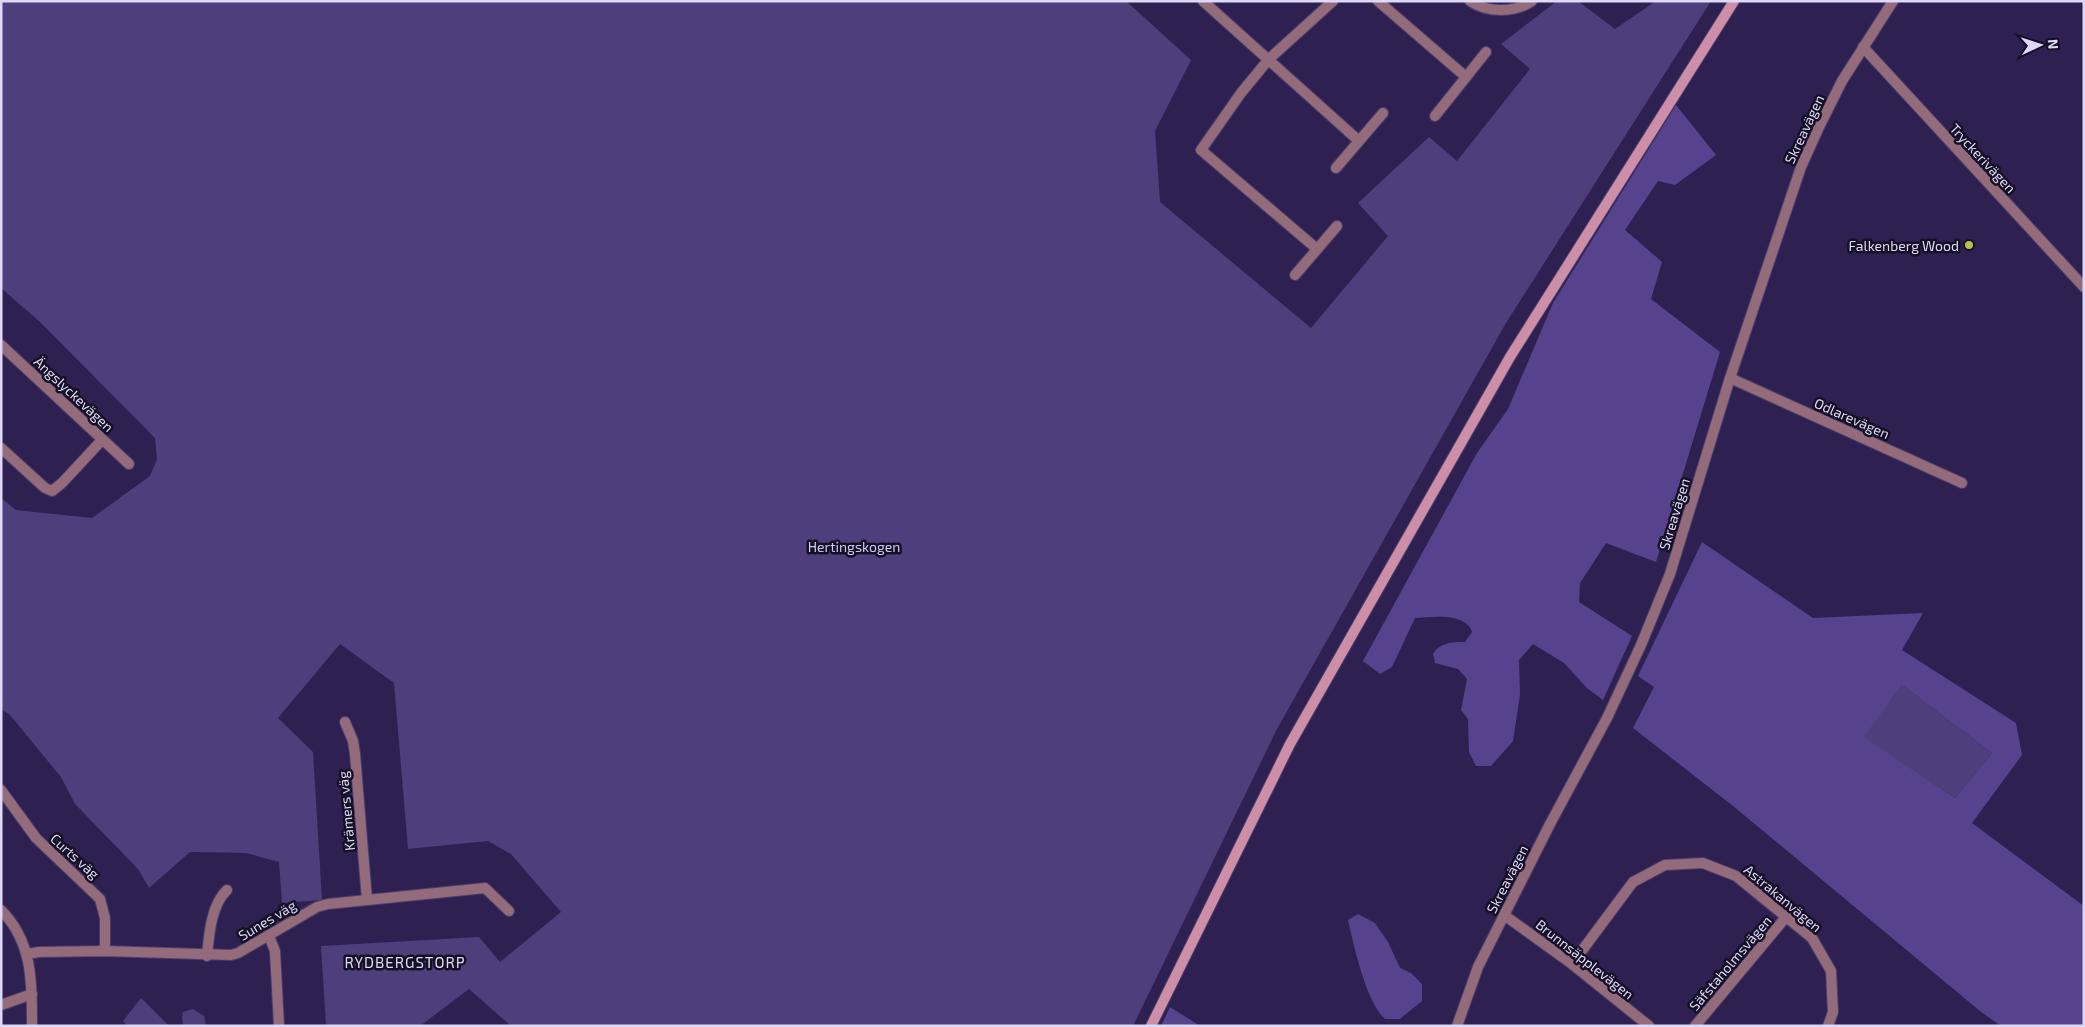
<svg xmlns="http://www.w3.org/2000/svg" width="2085" height="1027" font-family="'Exo 2',sans-serif">
<style>
.green{fill:#4e3e7b}
.forest{fill:#57428e;fill-rule:evenodd}
.lines{fill:none;stroke-linecap:round;stroke-linejoin:round}
.minor-casing{stroke:#4b3e6d;stroke-width:12}
.tertiary-casing{stroke:#4b3e6d;stroke-width:12}
.secondary-casing{stroke:#4b3e6d;stroke-width:12}
.minor{stroke:#936b7b;stroke-width:10}
.tertiary{stroke:#936b7b;stroke-width:10}
.secondary{stroke:#cd8ea7;stroke-width:10}
.poi-dot{fill:#b7c148;stroke:#151025;stroke-width:2}
.labels{text-anchor:middle;dominant-baseline:central;stroke-width:5;stroke-linejoin:round;paint-order:stroke}
.street-label{font-size:14px;fill:#dfd9f9;stroke:#151025}
.poi-label{font-size:14px;fill:#dfd9f9;stroke:#151025;text-anchor:end}
.park-label{font-size:14px;fill:#d1c9f5;stroke:#151025}
.neighbourhood-label{font-size:15px;letter-spacing:1px;fill:#dfd9f9;stroke:#151025}
</style>
<rect width="100%" height="100%" fill="#2f2052"/>
<g class="green">
<polygon points="1,1 1126,1 1191,60 1155,131 1160,202 1311,328 1388,236 1358,203 1429,137 1457,161 1530,69 1501,44 1557,1 1578,1 1615,29 1656,1 1711,1 1506,323 1277,729 1133,1026 511,1026 469,989 420,1026 326,1026 321,946 479,937 500,962 561,912 511,854 488,841 408,849 394,683 340,644 278,718 313,752 322,900 282,903 279,862 246,853 190,852 149,888 138,869 75,804 61,777 10,715 1,709 1,498 16,510 92,518 150,476 157,459 155,438 40,322 1,288"/>
<polygon points="1902,685 1992,753 1955,798 1863,737"/>
<polygon points="141,998 169,1026 127,1026 123,1021"/>
<polygon points="193,1009 204,1016 206,1026 183,1026 182,1017 183,1012"/>
</g>
<g class="forest">
<path d="M1676 105 1716 155 1675 185 1658 181 1625 230 1662 262 1651 299 1720 352 1656 562 1606 543 1580 583 1579 602 1632 636 1603 700 1587 688 1564 663 1533 644 1519 660 1520 695 1513 741 1491 766H1476L1469 752 1468 719 1461 710 1467 679 1458 669 1435 663 1433 654C1440 642 1453 642 1465 642L1472 632C1466 612 1431 617 1415 618L1392 667 1380 674 1363 661 1477 453 1508 409 1553 303Z"/>
<path d="M1702 542 1813 618 1923 613 1902 650 2016 723 2022 755 1972 823 2084 906V1026H2001L1980 1011 1733 806 1633 728 1654 687 1638 676ZM1902 685 1992 753 1955 798 1864 737Z"/>
<path d="M1358 914 1375 923 1388 942 1400 968 1411 973 1422 984V1001L1400 1019H1385C1366 1002 1354 946 1348 920Z"/>
<polygon points="1170,1007 1200,1026 1161,1026"/>
</g>
<g class="lines">
<g class="minor-casing">
<g id="minor">
<polyline points="1203,1 1359,141"/>
<polyline points="1378,1 1466,77"/>
<path d="M1470 1C1487 13 1515 13 1532 1"/>
<polyline points="1863,47 2084,287"/>
<polyline points="1435,116 1486,52"/>
<polyline points="1336,168 1383,113"/>
<polyline points="1317,249 1201,150 1241,93 1269,59 1333,1"/>
<polyline points="1295,275 1337,226"/>
<polyline points="1,345 129,464"/>
<polyline points="1730,378 1962,483"/>
<polyline points="1,448 45,488 52,491 62,483 102,440"/>
<polyline points="345,722 353,741 355,754 367,900"/>
<polyline points="1,790 36,838 100,899 105,918 105,951"/>
<path d="M1 910C33 942 32 983 32 1026"/>
<polyline points="1504,915 1572,964 1649,1026"/>
<polyline points="269,936 275,951 279,1026"/>
<polyline points="27,954 39,952 105,951 231,955 238,953 317,907 328,904 485,888 509,911"/>
<path d="M207 956C209 935 211 905 227 890"/>
<polyline points="1572,964 1633,882 1665,865 1703,863 1736,876 1812,938 1831,971 1833,1012 1828,1026"/>
<polyline points="1,1005 32,994"/>
<polyline points="1695,1026 1786,917"/>
</g>
</g>
<g class="tertiary-casing">
<polyline id="tertiary" points="1457,1026 1478,967 1550,824 1607,718 1641,645 1670,574 1730,378 1801,167 1819,127 1842,81 1893,1"/>
</g>
<g class="secondary-casing">
<polyline id="secondary" points="1151,1026 1290,744 1510,357 1734,1"/>
</g>
<use href="#minor" class="minor"/>
<use href="#tertiary" class="tertiary"/>
<use href="#secondary" class="secondary"/>
</g>
<circle class="poi-dot" cx="1969" cy="245" r="5"/>
<g class="labels">
<g class="street-label">
<text transform="translate(1804 129) rotate(-65)">Skreavägen</text>
<text transform="translate(1983 158) rotate(47)">Tryckerivägen</text>
<text transform="translate(74 394) rotate(43)">Ängslyckevägen</text>
<text transform="translate(1852 418) rotate(24)">Odlarevägen</text>
<text transform="translate(1674 514) rotate(-73)">Skreavägen</text>
<text transform="translate(346 811) rotate(-95)">Krämers väg</text>
<text transform="translate(75 856) rotate(42)">Curts väg</text>
<text transform="translate(1507 879) rotate(-63)">Skreavägen</text>
<text transform="translate(1783 898) rotate(40)">Astrakanvägen</text>
<text transform="translate(267 920) rotate(-31)">Sunes väg</text>
<text transform="translate(1585 959) rotate(38)">Brunnsäpplevägen</text>
<text transform="translate(1730 963) rotate(-50)">Säfstaholmsvägen</text>
</g>
<g class="poi-label">
<text x="1959" y="245">Falkenberg Wood</text>
</g>
<g class="park-label">
<text x="854" y="546">Hertingskogen</text>
</g>
<g class="neighbourhood-label">
<text x="405" y="962">RYDBERGSTORP</text>
</g>
</g>
<rect width="2085" height="1027" fill="none" stroke="#dfd9f9" stroke-width="5"/>
<g transform="translate(2040 45) rotate(86)" stroke="#151025" stroke-width="4" paint-order="stroke">
<path d="M0-4L9 19L0 12L-9 19Z" fill="#dfd9f9"/>
<text y="-8" font-size="14" font-weight="bold" text-anchor="middle" fill="#dfd9f9">N</text>
</g>
</svg>
